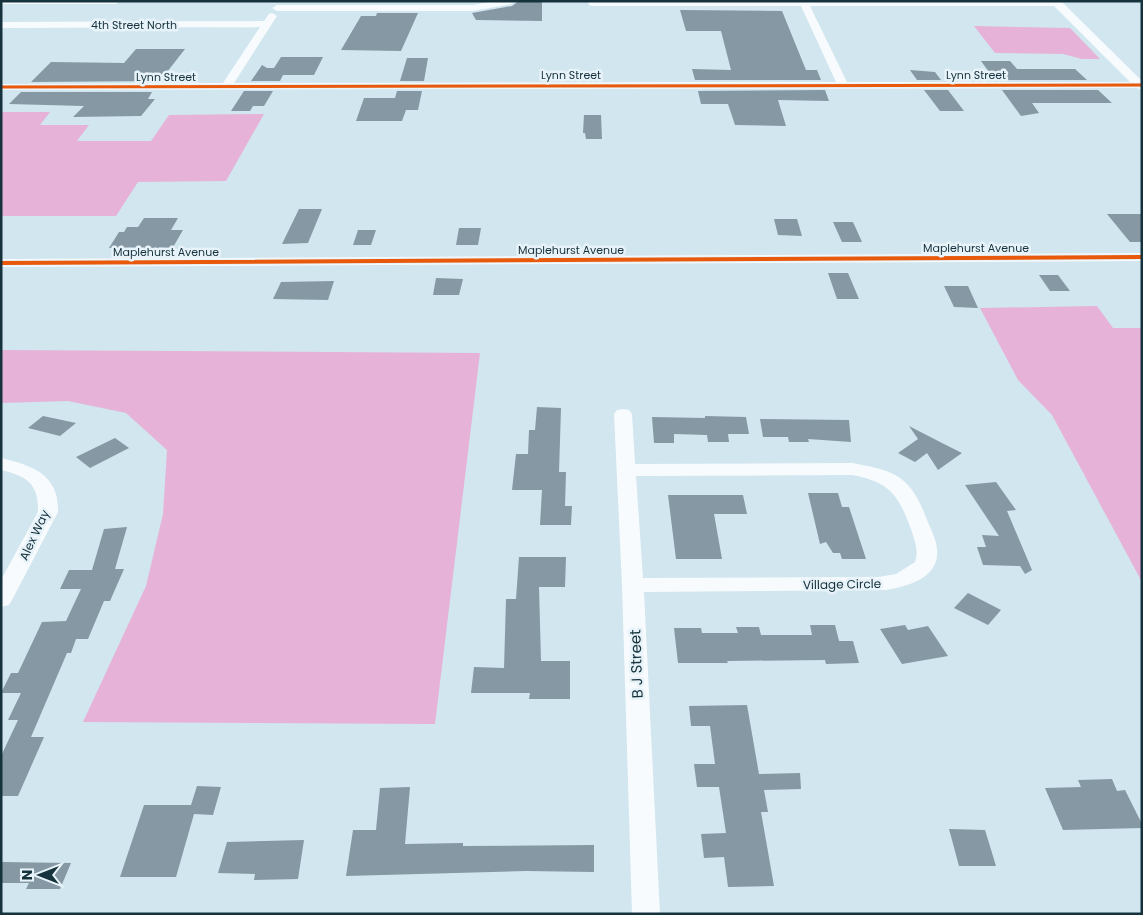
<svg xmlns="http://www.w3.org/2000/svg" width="1143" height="915" font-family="Poppins,sans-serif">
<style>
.forest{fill:#e7b2d8}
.building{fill:#8598a4}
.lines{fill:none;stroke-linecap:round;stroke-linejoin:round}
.minor{fill:#f8fbfd;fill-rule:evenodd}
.cycleway-far1-casing{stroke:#e7f3f9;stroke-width:5}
.cycleway-casing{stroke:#e7f3f9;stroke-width:6}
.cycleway-far1{stroke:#e8590c;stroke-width:3}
.cycleway{stroke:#e8590c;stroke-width:4}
.labels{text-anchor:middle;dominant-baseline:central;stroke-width:5;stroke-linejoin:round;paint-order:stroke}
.far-street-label{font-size:11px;fill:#16323d;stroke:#e7f3f9}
.street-label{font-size:12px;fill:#16323d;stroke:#e7f3f9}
.near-street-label{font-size:15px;fill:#16323d;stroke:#e7f3f9}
</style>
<rect width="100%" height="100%" fill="#d1e6ef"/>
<g class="forest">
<polygon points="974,26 1070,28 1100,59 1082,59 1063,54 995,53"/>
<polygon points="1,112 50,112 40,125 89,125 77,141 151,141 169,115 264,114 226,181 138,182 116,216 1,216"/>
<polygon points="1097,306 1113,328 1142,328 1142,582 1052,415 1018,380 980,308"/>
<polygon points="1,350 480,353 435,724 83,722 146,586 163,514 167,450 126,413 68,401 1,403"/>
</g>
<g class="building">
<polygon points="519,1 542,1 542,21 476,20 472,13 512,6"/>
<polygon points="680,10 782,11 806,70 817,70 821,80 695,80 692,69 731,70 721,31 686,31"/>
<polygon points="377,13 418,13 401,51 341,50 361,16 376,16"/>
<polygon points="136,49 185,49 160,81 31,82 51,62 124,63"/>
<polygon points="281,57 323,57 314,75 283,75 280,81 251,81 262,65 267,68 274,68"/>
<polygon points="407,58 428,58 424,81 400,81"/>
<polygon points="981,61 1010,61 1017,69 1075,69 1087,80 995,80"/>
<polygon points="910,70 935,72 941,80 917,80"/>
<polygon points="825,90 829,101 778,100 786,126 735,125 728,104 701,104 698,91"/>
<polygon points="924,90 948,90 964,111 940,111"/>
<polygon points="1002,90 1098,90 1112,103 1032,103 1039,113 1021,116"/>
<polygon points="244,91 273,91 264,106 253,106 250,111 231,111"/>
<polygon points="397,91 422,91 418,110 406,110 402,121 356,121 364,98 395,98"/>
<polygon points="21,92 152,92 148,99 155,99 141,116 73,117 84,106 9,104"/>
<polygon points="584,115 601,115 602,139 586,139 585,133 583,133"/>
<polygon points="299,209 322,209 308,243 282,244"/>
<polygon points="1107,214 1142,214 1142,242 1130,242"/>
<polygon points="144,218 178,218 171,230 183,230 172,249 109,248 119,232 124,232 127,227 138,227"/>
<polygon points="774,219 797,219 802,236 778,235"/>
<polygon points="833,222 853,222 862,242 842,242"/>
<polygon points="459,228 481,228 478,245 456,245"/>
<polygon points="358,230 376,230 371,245 353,245"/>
<polygon points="828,273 848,273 859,299 837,299"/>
<polygon points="1039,275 1058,275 1070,291 1050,291"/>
<polygon points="436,278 463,279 459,295 433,295"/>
<polygon points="334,281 328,300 273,299 281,282"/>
<polygon points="944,286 968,286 978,308 954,307"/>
<polygon points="537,407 561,408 559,472 566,472 565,506 572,506 571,525 540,525 542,490 512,490 516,454 528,454 529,430 535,430"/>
<polygon points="43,416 76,423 60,436 28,428"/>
<polygon points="705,416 746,417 749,434 728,434 729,442 708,442 707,435 674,434 674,443 654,443 652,417 705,418"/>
<polygon points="760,419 849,420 851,442 808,439 809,442 789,442 788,437 763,437"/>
<polygon points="909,426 942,443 962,453 938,470 927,453 915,462 898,453 918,439"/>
<polygon points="115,438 129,448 90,468 76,457"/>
<polygon points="996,482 1016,510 1007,511 1032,570 1025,574 1020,566 983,565 977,547 986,547 982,535 999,536 965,485"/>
<polygon points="808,493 838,493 842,507 849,507 866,559 842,559 840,553 833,553 826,542 820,544"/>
<polygon points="668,495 743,495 747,514 714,514 722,559 676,559"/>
<polygon points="127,527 115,569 124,569 110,601 104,601 88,639 76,639 71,653 67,653 31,737 44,737 18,796 1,796 1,756 18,720 8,720 21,693 1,693 11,673 18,673 42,622 66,621 81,589 60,589 69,570 92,570 104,529"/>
<polygon points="519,557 566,557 565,587 539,587 541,661 570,661 570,699 529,699 530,693 471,693 474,667 504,668 506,599 516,599"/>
<polygon points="968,593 1001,610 988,625 954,608"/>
<polygon points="810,625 835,625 839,641 853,641 859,663 826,664 825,660 727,661 728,663 678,663 674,628 701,628 702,633 738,633 736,627 759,627 761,635 812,635"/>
<polygon points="905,625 908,630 928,626 948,656 902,664 880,629"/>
<polygon points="747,705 759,774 800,773 801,789 764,790 768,812 761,812 774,886 728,887 724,857 704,858 701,834 726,833 719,787 697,787 694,764 715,764 710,726 691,726 689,706"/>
<polygon points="1112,779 1117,791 1125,790 1142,824 1142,828 1063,830 1045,788 1081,787 1078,780"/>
<polygon points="197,786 221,787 213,815 194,814 176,877 120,877 144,805 191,805"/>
<polygon points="410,787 405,844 463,843 463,846 594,845 594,872 526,871 346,876 353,830 376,830 380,788"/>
<polygon points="949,829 985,830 996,866 959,866"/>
<polygon points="304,840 298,879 254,880 255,874 218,873 227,842"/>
<polygon points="1,862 71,863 60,889 26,889 29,883 1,883"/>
</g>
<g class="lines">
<g class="minor">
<polygon points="1,1 121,1 116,4 2,4"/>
<polygon points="495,1 517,1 512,4 473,11 277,11 272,8 277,5 473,5"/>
<path d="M588 1H1061L1142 81V90L1137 88 1 90V84L223 83 260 27 1 28V22L264 21 269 14 272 13 277 16 234 83 836 82 801 6H592L589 5ZM810 6H1054L1130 82H847Z"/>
<polygon points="1142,253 1142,261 1,267 1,259"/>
<path d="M623 409 629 410 632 414 635 464 852 463C867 466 883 468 897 476 912 485 921 503 927 520 931 529 936 539 937 549 940 578 908 586 886 590L644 592 660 914H632L622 585 614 414 617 410ZM852 475C891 482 899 496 912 532 915 542 919 551 915 562L896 574 878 577 643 578 636 476Z"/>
<path d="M1 458C33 466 59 474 58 512L12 600 9 605 1 607V580L38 512C39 484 27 476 1 470Z"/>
</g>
<g class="cycleway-far1-casing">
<polyline id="cycleway-far1" points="1,87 1142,85"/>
</g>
<g class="cycleway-casing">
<polyline id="cycleway" points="1,263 1142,257"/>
</g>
<use href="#cycleway-far1" class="cycleway-far1"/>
<use href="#cycleway" class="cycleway"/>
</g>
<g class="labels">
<g class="far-street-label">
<text x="134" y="25">4th Street North</text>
<text x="571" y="75">Lynn Street</text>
<text x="976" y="75">Lynn Street</text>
<text x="166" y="77">Lynn Street</text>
<text x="976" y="248">Maplehurst Avenue</text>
<text x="571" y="250">Maplehurst Avenue</text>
<text x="166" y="252">Maplehurst Avenue</text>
</g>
<g class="street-label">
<text transform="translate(34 535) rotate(-65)">Alex Way</text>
<text transform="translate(842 584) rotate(-1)">Village Circle</text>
</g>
<g class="near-street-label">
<text transform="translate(636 664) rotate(-92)">B J Street</text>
</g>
</g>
<rect width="1143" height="915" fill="none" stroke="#16323d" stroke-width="5"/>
<g transform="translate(40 875) rotate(270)" stroke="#e7f3f9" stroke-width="4" paint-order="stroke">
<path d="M0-4L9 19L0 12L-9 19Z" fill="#16323d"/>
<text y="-8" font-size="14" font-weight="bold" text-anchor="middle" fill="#16323d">N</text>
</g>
</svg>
